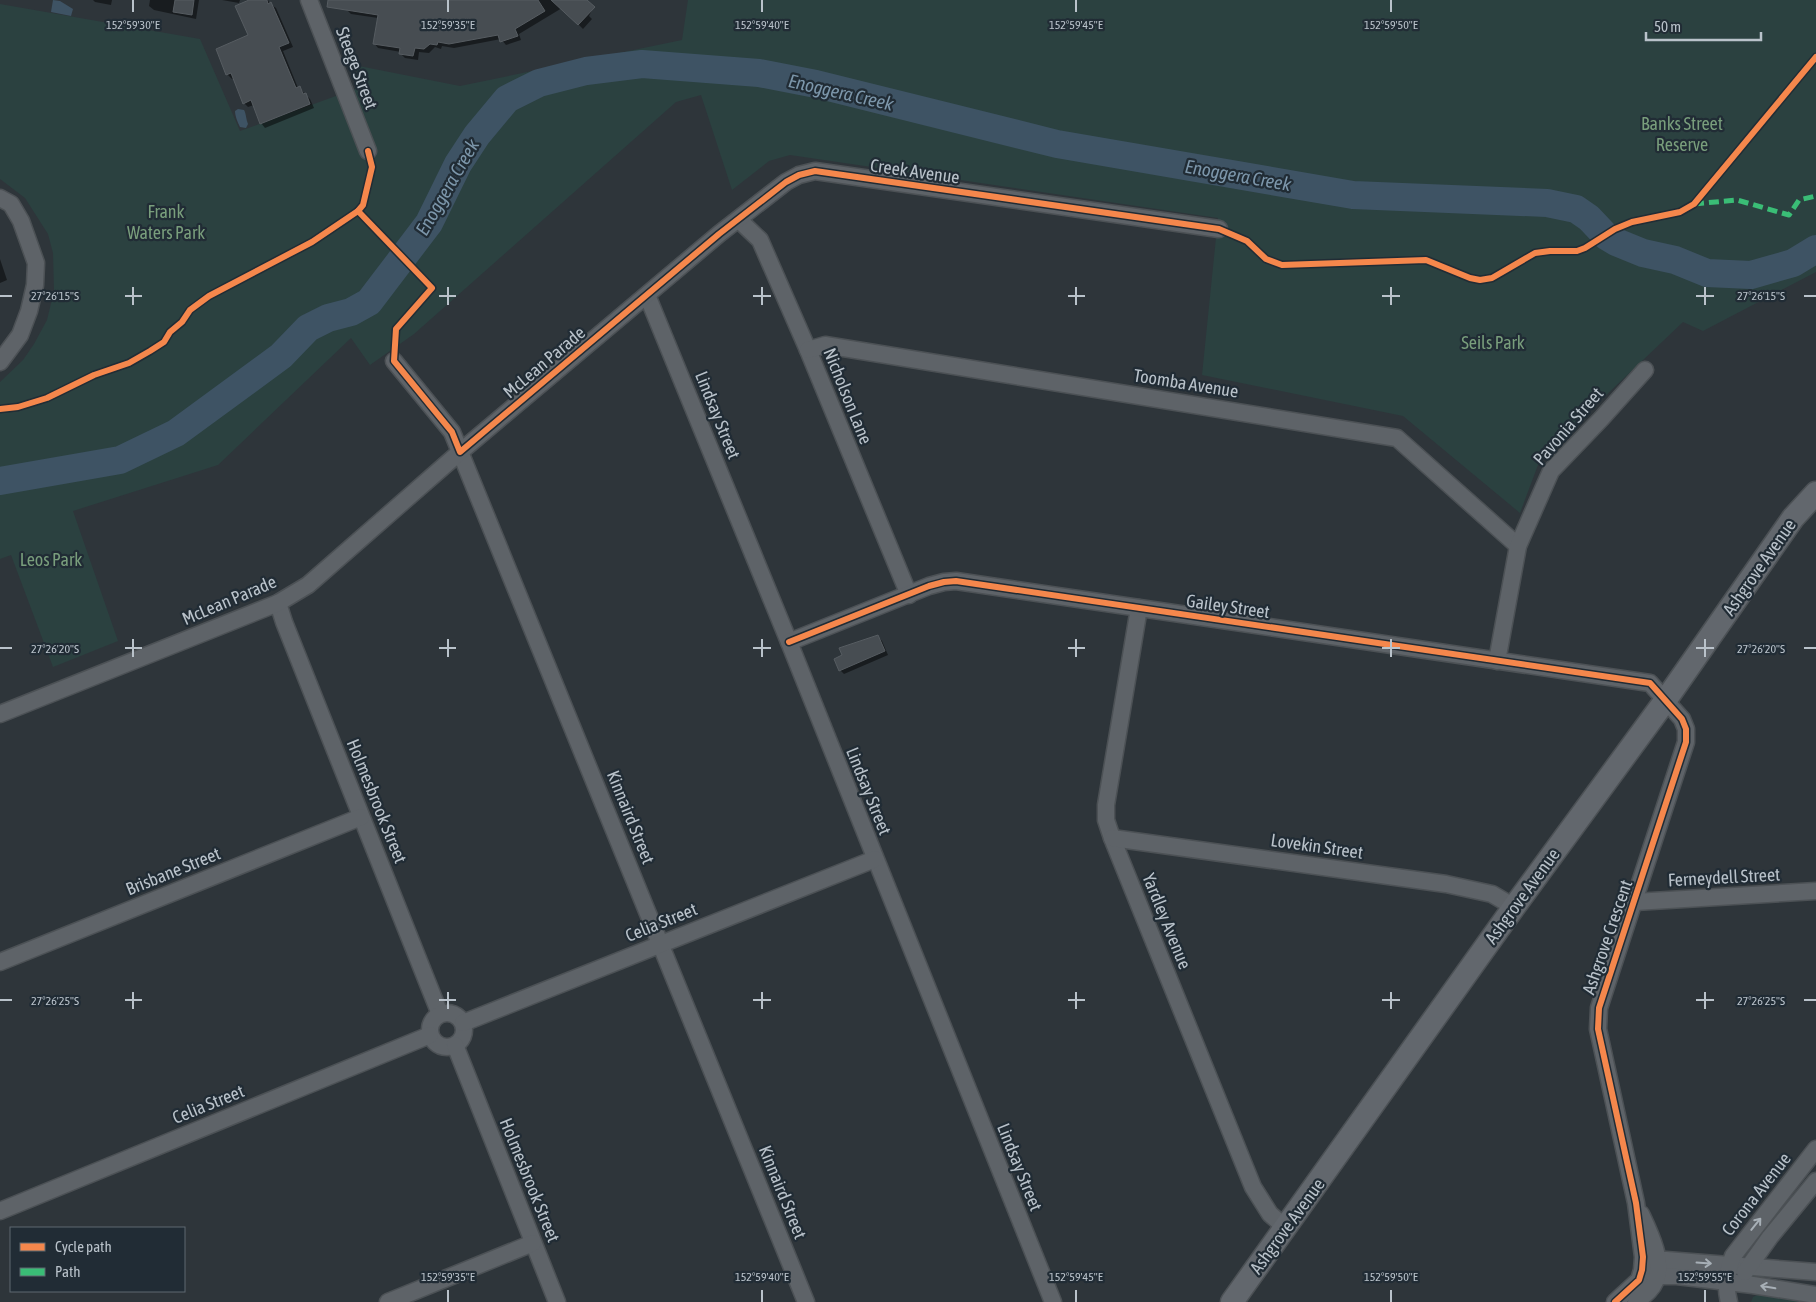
<svg xmlns="http://www.w3.org/2000/svg" width="1816" height="1302" font-family="'Asap Condensed',sans-serif">
<style>
.green{fill:#2b4140}
.water{fill:#3e5364}
.shadow{fill:#0007}
.lines{fill:none;stroke-linecap:round;stroke-linejoin:round}
.river{stroke:#3e5364;stroke-width:28}
.building{fill:#474d52;stroke:#565c61}
.street-casing{stroke:#4c5155;stroke-width:19}
.secondary-casing{stroke:#4c5155;stroke-width:25}
.street{stroke:#5e6368;stroke-width:16}
.secondary{stroke:#62676d;stroke-width:22}
.quiet{stroke:#3abd76;stroke-width:5;stroke-dasharray:10 5;stroke-linecap:butt}
.cycleway-casing{stroke:#212c35;stroke-width:9}
.cycleway{stroke:#f5874c;stroke-width:6}
.oneway{stroke:#a7afb6}
.ticks{fill:none;stroke:#b9c2ca;stroke-width:2}
.labels{text-anchor:middle;dominant-baseline:central;stroke-width:4.5;stroke-linejoin:round;paint-order:stroke}
.street-label{font-size:18px;fill:#b9c2ca;stroke:#212c35}
.park-label{font-size:18px;fill:#799e7c;stroke:#212c35}
.water-label{font-size:19px;font-style:italic;fill:#7c96aa;stroke:#212c35}
.ticks-label{font-size:12px;text-anchor:middle;fill:#b9c2ca;stroke:#212c35;stroke-width:4.5;stroke-linejoin:round;paint-order:stroke}
</style>
<rect width="100%" height="100%" fill="#2e353a"/>
<g class="green">
<polygon points="688,0 1816,0 1816,272 1703,331 1683,322 1541,457 1520,513 1403,416 1202,375 1218,218 790,155 769,161 732,190 701,95 676,102 414,334 370,365 351,338 218,465 73,511 118,641 53,667 11,555 0,559 0,382 23,360 34,344 47,320 54,291 53,253 48,234 25,198 0,179 0,4 200,39 240,131 363,86 354,65 460,86 682,40"/>
<polygon points="1757,1295 1815,1302 1751,1302 1753,1297"/>
</g>
<g class="water">
<polygon points="53,0 60,1 73,9 71,16 51,12"/>
<path d="M238 109 244 110C246 113 246 119 248 124L246 128 240 127C238 123 235 116 235 111Z"/>
</g>
<g class="shadow">
<polygon points="93,0 112,0 111,5 95,2"/>
<polygon points="150,0 199,0 196,19 154,10 149,6"/>
<polygon points="222,0 240,0 239,3"/>
<polygon points="252,0 268,0 270,4 276,8 293,47 283,51 298,88 299,88 310,99 314,108 265,128 261,123 254,105 248,107 244,103 234,78 232,79 227,74 249,36"/>
<polygon points="348,0 586,0 593,8 589,16 592,19 583,29 562,8 519,34 521,40 506,45 501,39 454,48 442,46 441,49 435,47 429,53 419,52 418,60 405,58 400,53 401,52 378,48 374,43 378,18 351,14 346,9"/>
<polygon points="0,259 7,280 0,283"/>
<polygon points="878,637 882,641 888,655 844,674 840,670"/>
</g>
<g class="lines">
<polyline class="river" points="0,481 120,460 176,433 281,356 308,328 328,318 351,312 369,302 429,223 458,164 477,135 507,99 539,83 586,71 642,64 759,73 816,84 1057,144 1353,195 1547,203 1576,209 1589,218 1606,236 1616,242 1643,253 1675,260 1707,273 1751,275 1793,263 1816,249"/>
</g>
<g class="building">
<polygon points="175,0 194,0 192,15 173,12"/>
<polygon points="249,0 267,0 268,4 271,2 289,43 279,47 296,88 300,86 303,94 306,93 310,104 260,124 251,100 243,104 231,73 226,75 216,49 248,35 235,6"/>
<polygon points="328,0 538,0 545,11 515,29 518,36 500,42 498,35 449,44 438,42 437,45 430,44 424,49 415,48 413,56 399,54 400,48 373,44 378,15 327,7"/>
<polygon points="551,0 587,0 595,7 578,25"/>
<polygon points="878,635 885,651 839,671 834,659 842,655 839,648"/>
</g>
<g class="lines">
<g class="street-casing">
<g id="street">
<polyline points="309,0 368,151"/>
<polyline points="0,198 11,204 21,221 36,263 35,285 29,311 20,335 0,362"/>
<polyline points="739,220 760,240 808,350 909,595"/>
<polyline points="647,295 789,642 1053,1302"/>
<polyline points="808,350 825,345 1397,438 1518,546"/>
<polyline points="394,361 452,432 806,1302"/>
<polyline points="278,603 284,622 440,1014"/>
<polyline points="1139,608 1106,805 1106,820 1112,838 1253,1187 1270,1214 1286,1228"/>
<polyline points="789,642 929,586 944,582 956,581 1650,683 1682,719 1686,729 1686,742 1599,1008 1598,1029 1636,1203 1643,1257 1642,1270 1639,1280 1615,1302"/>
<polyline points="1497,661 1518,546 1551,471 1601,419 1645,370"/>
<polyline points="0,714 278,603 308,585 460,452 719,234 786,182 799,175 815,171 1219,229"/>
<polyline points="1112,838 1446,884 1492,894 1514,907"/>
<polyline points="1635,902 1816,891"/>
<polyline points="0,962 361,817"/>
<circle cx="447" cy="1030" r="17"/>
<polyline points="463,1023 875,859"/>
<polyline points="455,1045 557,1302"/>
<polyline points="0,1211 430,1035"/>
<polyline points="1643,1267 1657,1276 1677,1276 1753,1285 1816,1295"/>
<polyline points="1643,1267 1657,1260 1666,1260 1816,1272"/>
<polyline points="1745,1272 1770,1237 1816,1181"/>
<polyline points="388,1302 533,1243"/>
<path d="M1636 1302C1643 1296 1652 1290 1655 1282 1665 1263 1649 1231 1641 1214"/>
<path d="M1729 1302C1725 1288 1727 1269 1733 1256L1816 1149"/>
</g>
</g>
<g class="secondary-casing">
<polyline id="secondary" points="1232,1302 1514,907 1665,701 1793,518 1816,493"/>
</g>
<use href="#street" class="street"/>
<use href="#secondary" class="secondary"/>
<polyline class="quiet" points="1694,204 1737,200 1789,215 1799,200 1816,196"/>
<g class="cycleway-casing">
<g id="cycleway">
<polyline points="358,211 432,288 396,329 394,361 452,432 460,452 719,234 786,182 799,175 815,171 1219,229 1247,241 1266,259 1282,265 1426,260 1470,278 1480,280 1492,278 1535,253 1550,251 1577,251 1585,248 1615,229 1632,222 1680,212 1694,204 1816,57"/>
<polyline points="0,409 18,407 47,398 94,375 129,363 150,351 164,342 170,332 182,322 190,310 209,296 312,242 358,211 363,205 372,167 368,151"/>
<polyline points="789,642 929,586 944,582 956,581 1650,683 1682,719 1686,729 1686,742 1599,1008 1598,1029 1636,1203 1643,1257 1642,1270 1639,1280 1615,1302"/>
</g>
</g>
<use href="#cycleway" class="cycleway"/>
</g>
<defs><path id="oneway-shaft" d="M-6 0H5M1.5-3L5.5 0L1.5 3" fill="none" stroke-width="1.6" stroke-linecap="round" stroke-linejoin="round" transform="scale(1.25)"/></defs>
<g class="oneway">
<use href="#oneway-shaft" transform="translate(1756 1224) rotate(-51)"/>
<use href="#oneway-shaft" transform="translate(1704 1263) rotate(4)"/>
<use href="#oneway-shaft" transform="translate(1768 1287) rotate(-170)"/>
</g>
<path class="ticks" d="M133 0V12M448 0V12M762 0V12M1076 0V12M1391 0V12M133 287V305M448 287V305M762 287V305M1076 287V305M1391 287V305M1705 287V305M0 296H12M125 296H142M439 296H456M753 296H771M1068 296H1085M1382 296H1400M1696 296H1714M1804 296H1816M133 639V657M448 639V657M762 639V657M1076 639V657M1391 639V657M1705 639V657M0 648H12M125 648H142M439 648H456M753 648H771M1068 648H1085M1382 648H1400M1696 648H1714M1804 648H1816M133 992V1009M448 992V1009M762 992V1009M1076 992V1009M1391 992V1009M1705 992V1009M0 1000H12M125 1000H142M439 1000H456M753 1000H771M1068 1000H1085M1382 1000H1400M1696 1000H1714M1804 1000H1816M448 1290V1302M762 1290V1302M1076 1290V1302M1391 1290V1302M1705 1290V1302"/>
<g class="labels">
<g class="street-label">
<text transform="translate(357 68) rotate(69)">Steege Street</text>
<text transform="translate(915 171) rotate(8)">Creek Avenue</text>
<text transform="translate(544 362) rotate(-40)">McLean Parade</text>
<text transform="translate(1186 383) rotate(9)">Toomba Avenue</text>
<text transform="translate(848 396) rotate(68)">Nicholson Lane</text>
<text transform="translate(718 415) rotate(68)">Lindsay Street</text>
<text transform="translate(1568 426) rotate(-49)">Pavonia Street</text>
<text transform="translate(1759 567) rotate(-55)">Ashgrove Avenue</text>
<text transform="translate(229 600) rotate(-23)">McLean Parade</text>
<text transform="translate(1228 606) rotate(8)">Gailey Street</text>
<text transform="translate(869 791) rotate(68)">Lindsay Street</text>
<text transform="translate(377 801) rotate(68)">Holmesbrook Street</text>
<text transform="translate(631 817) rotate(68)">Kinnaird Street</text>
<text transform="translate(1317 846) rotate(8)">Lovekin Street</text>
<text transform="translate(173 871) rotate(-22)">Brisbane Street</text>
<text transform="translate(1724 877) rotate(-3)">Ferneydell Street</text>
<text transform="translate(1522 896) rotate(-54)">Ashgrove Avenue</text>
<text transform="translate(1167 921) rotate(68)">Yardley Avenue</text>
<text transform="translate(661 922) rotate(-22)">Celia Street</text>
<text transform="translate(1607 937) rotate(-71)">Ashgrove Crescent</text>
<text transform="translate(208 1104) rotate(-22)">Celia Street</text>
<text transform="translate(1020 1167) rotate(68)">Lindsay Street</text>
<text transform="translate(530 1180) rotate(68)">Holmesbrook Street</text>
<text transform="translate(783 1192) rotate(68)">Kinnaird Street</text>
<text transform="translate(1756 1194) rotate(-52)">Corona Avenue</text>
<text transform="translate(1287 1226) rotate(-54)">Ashgrove Avenue</text>
</g>
<g class="park-label">
<text x="1682" y="123">Banks Street<tspan x="1682" dy="21">Reserve</tspan></text>
<text x="166" y="211">Frank<tspan x="166" dy="21">Waters Park</tspan></text>
<text x="1493" y="342">Seils Park</text>
<text x="51" y="559">Leos Park</text>
</g>
<g class="water-label">
<text transform="translate(841 92) rotate(13)">Enoggera Creek</text>
<text transform="translate(1238 175) rotate(10)">Enoggera Creek</text>
<text transform="translate(447 187) rotate(-60)">Enoggera Creek</text>
</g>
</g>
<g class="ticks-label">
<text x="133" y="29">152°59'30"E</text>
<text x="448" y="29">152°59'35"E</text>
<text x="762" y="29">152°59'40"E</text>
<text x="1076" y="29">152°59'45"E</text>
<text x="1391" y="29">152°59'50"E</text>
<text x="55" y="300">27°26'15"S</text>
<text x="1761" y="300">27°26'15"S</text>
<text x="55" y="653">27°26'20"S</text>
<text x="1761" y="653">27°26'20"S</text>
<text x="55" y="1005">27°26'25"S</text>
<text x="1761" y="1005">27°26'25"S</text>
<text x="448" y="1281">152°59'35"E</text>
<text x="762" y="1281">152°59'40"E</text>
<text x="1076" y="1281">152°59'45"E</text>
<text x="1391" y="1281">152°59'50"E</text>
<text x="1705" y="1281">152°59'55"E</text>
</g>
<rect x="10" y="1227" width="175" height="65" fill="#212c35" stroke="#5e6871"/>
<rect x="20" y="1243" width="25" height="8" fill="#f5874c" stroke="#5e6871"/>
<text x="55" y="1252" font-size="15" fill="#b9c2ca">Cycle path</text>
<rect x="20" y="1268" width="25" height="8" fill="#3abd76" stroke="#5e6871"/>
<text x="55" y="1277" font-size="15" fill="#b9c2ca">Path</text>
<path d="M1646 32v8h115v-8" fill="none" stroke="#b9c2ca" stroke-width="2.5"/>
<text x="1654" y="32" font-size="15" fill="#b9c2ca" stroke="#212c35" stroke-width="4" paint-order="stroke">50 m</text>
</svg>
